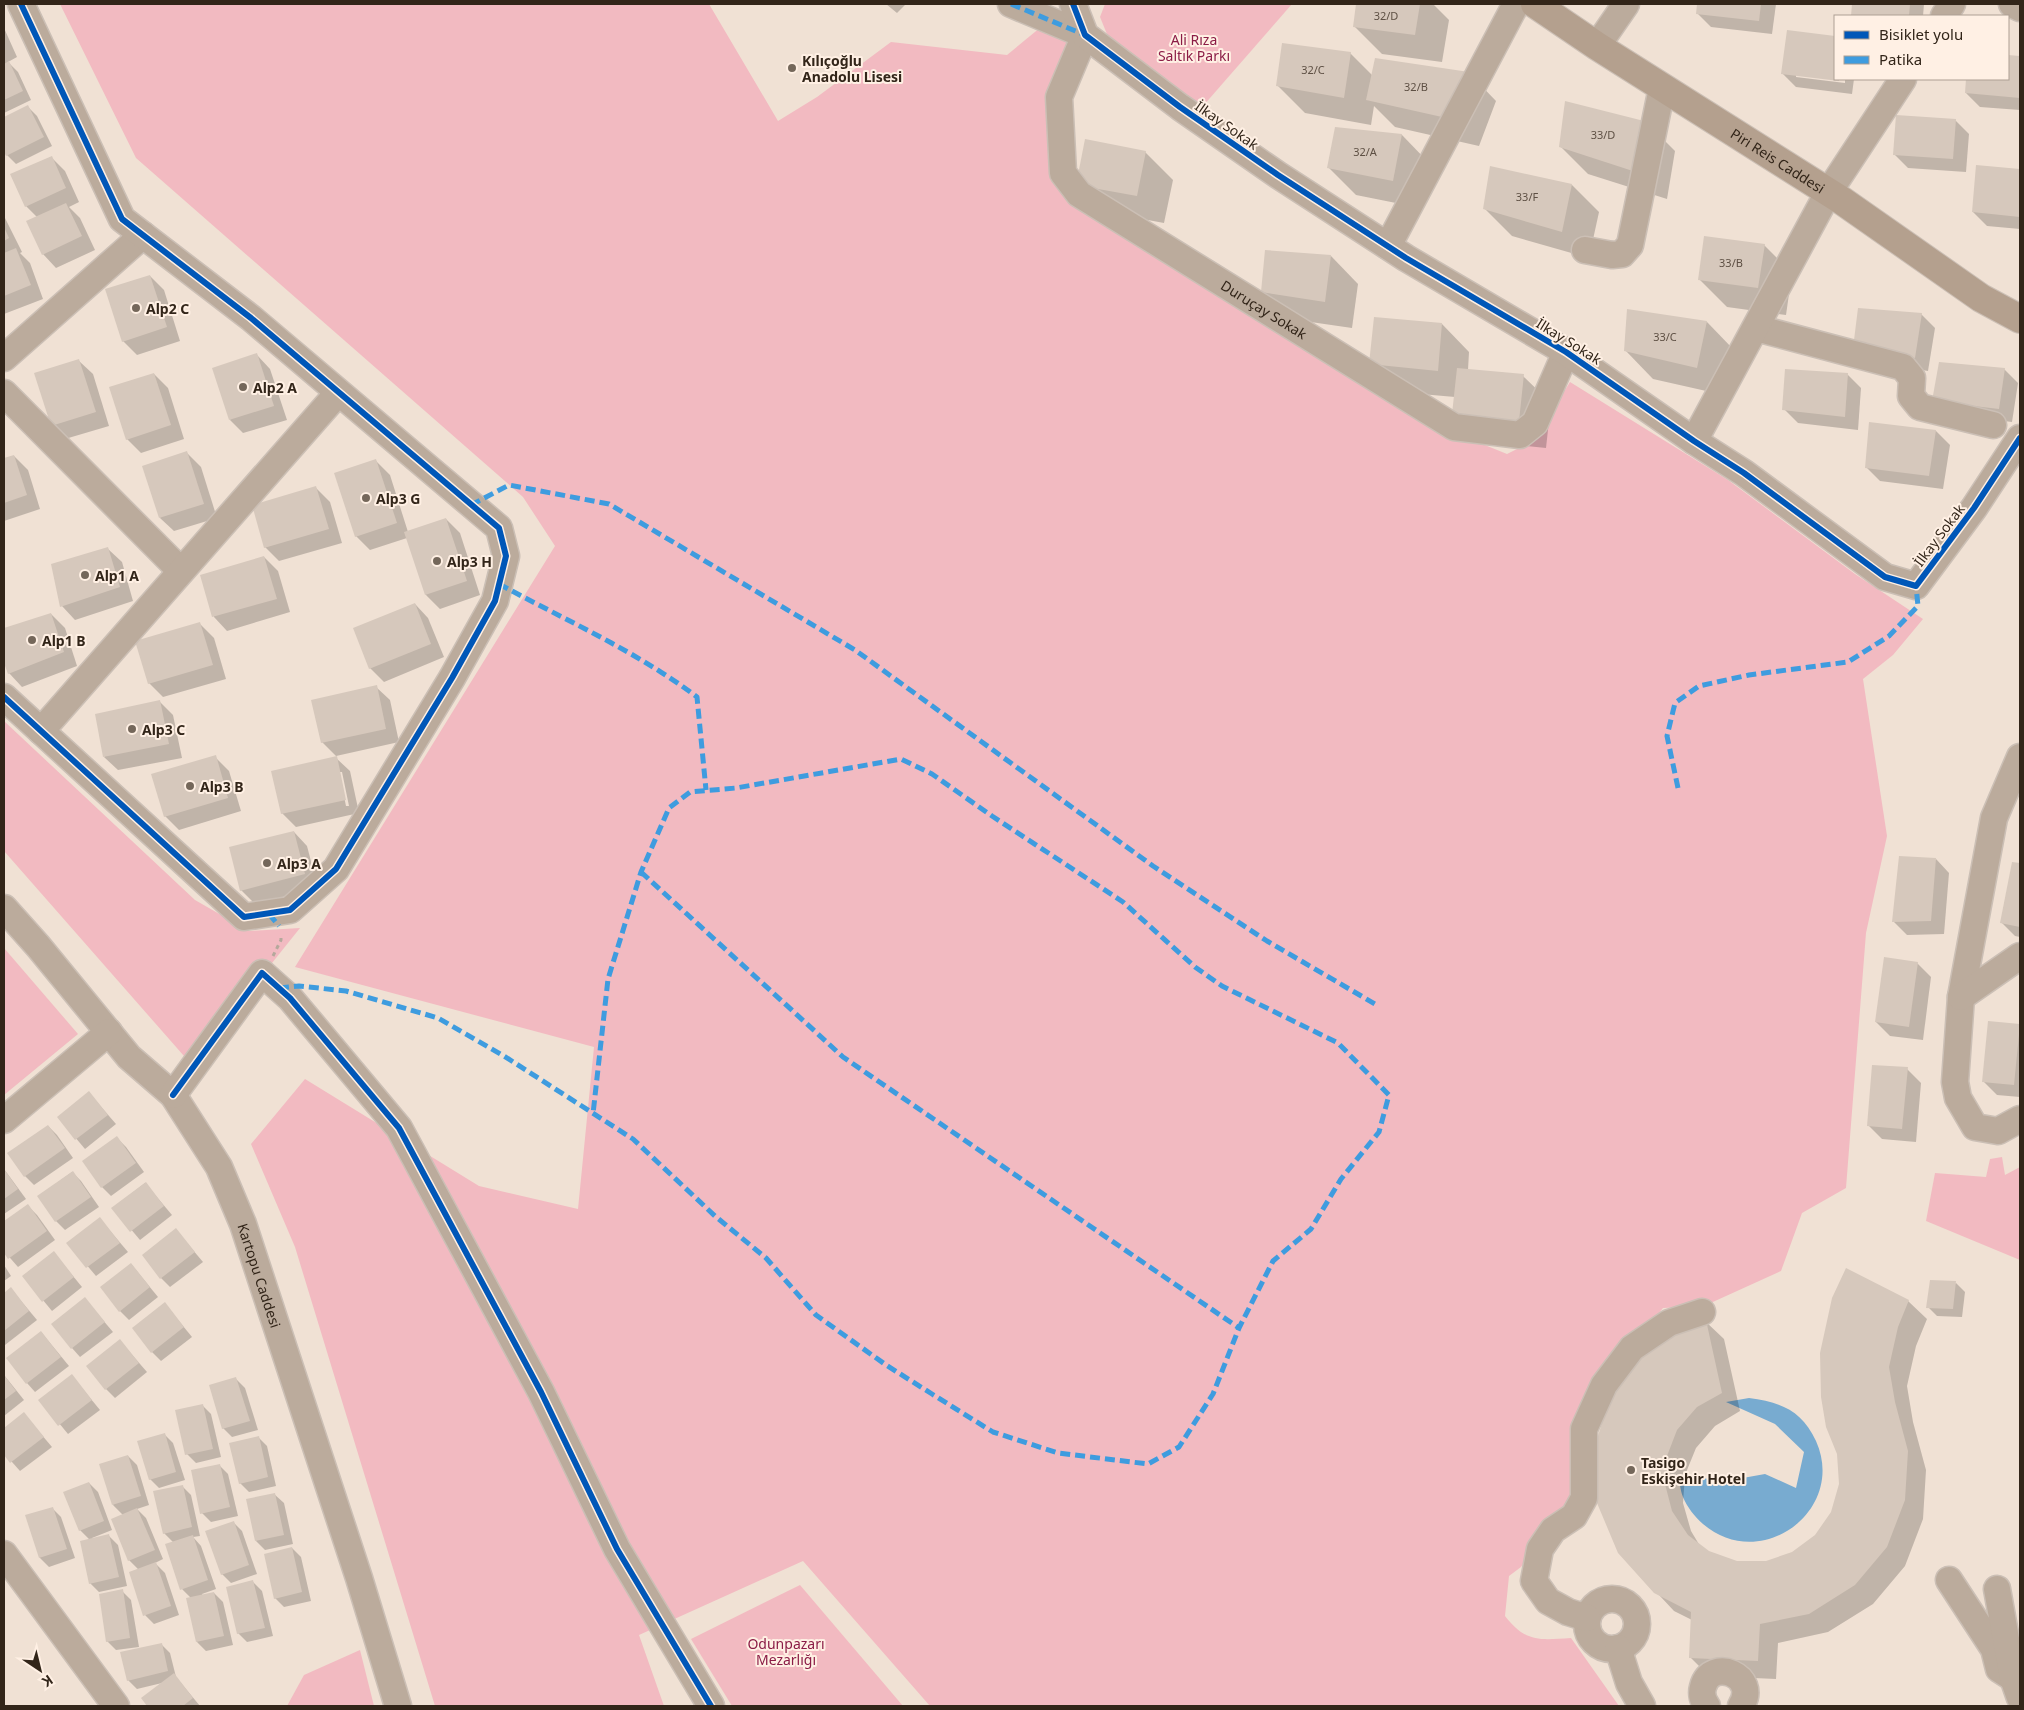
<svg xmlns="http://www.w3.org/2000/svg" width="2024" height="1710" font-family="'Noto Sans',sans-serif">
<style>
.green{fill:#f2bac1}
.water{fill:#78abd0}
.shadow{fill:#0003;fill-rule:evenodd}
.building{fill:#d6c8bc}
.lines{fill:none;stroke-linecap:round;stroke-linejoin:round}
.minor-casing{stroke:#cbbfb5;stroke-width:29}
.major-casing{stroke:#cbbfb5;stroke-width:30}
.path{stroke:#b5a89c;stroke-width:3;stroke-dasharray:4 4;stroke-linecap:butt}
.minor{stroke:#bbab9c;stroke-width:26}
.major{stroke:#b4a08e;stroke-width:28}
.quiet{stroke:#3e9cdf;stroke-width:5;stroke-dasharray:10 5;stroke-linecap:butt}
.cycleway-casing{stroke:#fff0e4;stroke-width:9}
.cycleway{stroke:#0057b8;stroke-width:6}
.poi-dot{fill:#74675a;stroke:#fff0e4;stroke-width:2}
.labels{text-anchor:middle;dominant-baseline:central;stroke-width:4;stroke-linejoin:round;paint-order:stroke}
.number-label{font-size:11px;fill:#5e5044}
.park-label{font-size:14px;fill:#8b1c46;stroke:#fff0e4}
.poi-label{font-size:14px;font-weight:bold;fill:#322519;stroke:#fff0e4;text-anchor:start}
.street-label{font-size:14px;fill:#322519;stroke:#fff0e4}
</style>
<rect width="100%" height="100%" fill="#f0e1d4"/>
<g class="green">
<path d="M60 4H709L778 121 817 97 891 42 1007 55 1069 4 1085 35 1059 97 1063 173 1433 424 1507 454 1533 441 1570 382 1728 480 1855 574 1923 619 1893 655 1863 679 1887 836 1866 933 1846 1188 1802 1213 1781 1271 1704 1306 1663 1308 1601 1381 1574 1503 1542 1535 1521 1567 1509 1576 1505 1616C1526 1643 1540 1640 1571 1638L1619 1706H930L803 1561 639 1635 664 1706H435L295 1247 251 1144 305 1079 479 1186 578 1209 594 1047 295 967 555 546 523 497 136 158Z"/>
<polygon points="1105,4 1292,4 1203,106 1111,44 1100,17"/>
<polygon points="4,721 195,900 249,931 300,928 191,1064 4,851"/>
<polygon points="4,948 78,1034 4,1095"/>
<polygon points="2002,1157 2005,1175 2020,1167 2020,1260 1926,1221 1935,1173 1986,1177 1990,1159"/>
<polygon points="800,1585 903,1706 732,1706 691,1639"/>
<polygon points="360,1650 374,1706 287,1706 304,1675"/>
</g>
<path class="water" d="M1749 1398C1780 1402 1802 1410 1816 1441 1847 1510 1761 1574 1703 1524 1695 1517 1687 1507 1683 1497 1680 1490 1680 1482 1678 1475L1726 1481 1765 1474 1796 1488 1804 1452 1775 1424 1726 1402Z"/>
<g class="shadow">
<polygon points="886,4 906,4 897,13"/>
<polygon points="1358,4 1433,4 1449,20 1442,62 1382,54 1354,26"/>
<polygon points="1699,4 1776,4 1772,34 1711,27 1697,13"/>
<polygon points="1853,4 1924,4 1923,16 1852,16"/>
<polygon points="4,28 17,57 8,62 18,72 31,100 4,113"/>
<path d="M1788 31 1835 37V79H1854L1852 94 1796 87 1782 73ZM1796 74 1845 80V83L1796 77Z"/>
<polygon points="1350,53 1372,75 1469,73 1496,101 1479,146 1395,127 1374,106 1371,125 1305,113 1277,85"/>
<polygon points="2008,56 2020,57 2020,110 1980,107 1966,93 1968,79 2008,79"/>
<polygon points="28,107 37,116 52,146 16,164 7,155 4,149 4,119"/>
<polygon points="1955,120 1969,134 1966,172 1908,168 1894,154"/>
<polygon points="1647,123 1675,151 1667,199 1588,174 1561,147"/>
<polygon points="1336,128 1402,135 1429,163 1421,208 1356,195 1328,167"/>
<polygon points="1145,152 1173,180 1164,223 1105,212 1077,184"/>
<polygon points="51,157 65,171 79,202 69,207 80,218 95,250 56,268 43,254 37,217 26,206 12,175"/>
<polygon points="1977,166 2020,170 2020,229 1987,226 1973,212"/>
<polygon points="1572,185 1599,212 1589,258 1512,236 1485,209"/>
<polygon points="4,216 22,252 20,253 30,263 43,299 4,314"/>
<polygon points="1764,245 1792,273 1786,315 1727,307 1699,279"/>
<polygon points="1331,256 1358,284 1352,328 1290,319 1263,291"/>
<polygon points="150,276 164,290 180,341 137,355 123,341"/>
<polygon points="1921,314 1935,328 1928,371 1868,361"/>
<polygon points="1707,322 1734,350 1724,395 1653,379 1626,351"/>
<polygon points="1442,324 1469,352 1468,370 1523,376 1551,403 1546,448 1481,441 1455,397 1398,392 1370,364"/>
<polygon points="257,355 270,369 287,420 243,433 230,420"/>
<polygon points="79,361 93,374 109,426 65,439 52,425"/>
<polygon points="2004,369 2018,383 2012,422 1947,414"/>
<polygon points="154,374 168,388 184,439 141,453 127,439"/>
<polygon points="1847,374 1861,388 1858,430 1798,423 1784,409"/>
<polygon points="1870,424 1936,431 1950,445 1943,489 1880,481 1866,467"/>
<polygon points="187,453 201,467 217,518 174,531 160,518"/>
<polygon points="14,456 28,470 40,509 4,521 4,459"/>
<polygon points="376,461 390,475 408,532 446,519 460,533 480,595 440,609 426,595 407,538 370,550 356,536"/>
<polygon points="316,488 330,502 342,543 279,561 265,547"/>
<polygon points="108,549 122,562 133,601 75,620 62,606"/>
<polygon points="264,557 278,571 290,612 227,631 214,617 201,576"/>
<polygon points="415,604 428,618 444,657 384,682 370,668"/>
<polygon points="51,614 65,628 77,666 22,687 9,673 4,659 4,629"/>
<polygon points="200,624 214,638 226,679 163,697 149,683"/>
<polygon points="376,687 390,700 399,742 336,756 322,742"/>
<polygon points="160,702 173,715 182,758 118,770 104,757"/>
<polygon points="215,757 229,771 241,811 179,830 165,816"/>
<path d="M336 758 350 771 359 813 296 827 282 813ZM339 772H342L349 806H346Z"/>
<polygon points="294,832 307,846 318,888 255,904 241,890"/>
<polygon points="1936,859 1949,873 1944,934 1907,935 1894,922"/>
<polygon points="2013,863 2020,865 2020,937 2015,936 2001,922"/>
<polygon points="1917,963 1931,977 1923,1040 1890,1036 1876,1022"/>
<polygon points="2019,1025 2020,1097 1997,1095 1983,1081"/>
<polygon points="1907,1069 1921,1083 1916,1142 1882,1139 1869,1126"/>
<polygon points="89,1093 116,1124 85,1149 58,1117"/>
<polygon points="48,1126 57,1135 73,1158 34,1185 25,1176 9,1154"/>
<polygon points="117,1138 126,1147 144,1172 111,1196 102,1187"/>
<polygon points="4,1169 26,1199 4,1214"/>
<polygon points="72,1172 81,1181 99,1207 65,1230 56,1221 39,1196"/>
<polygon points="145,1183 172,1215 140,1240 113,1208"/>
<polygon points="28,1206 37,1215 55,1240 18,1267 4,1251 4,1223"/>
<polygon points="100,1219 128,1252 96,1276 68,1243"/>
<polygon points="176,1230 203,1262 170,1287 161,1278"/>
<polygon points="54,1253 82,1287 52,1311 23,1276"/>
<polygon points="131,1264 158,1297 129,1320 120,1311"/>
<polygon points="4,1265 11,1276 4,1281"/>
<polygon points="1956,1283 1965,1292 1962,1317 1937,1316 1928,1307"/>
<polygon points="11,1289 37,1320 5,1345 4,1294"/>
<polygon points="85,1299 113,1332 80,1357 72,1348"/>
<polygon points="1908,1301 1927,1319 1916,1346 1907,1386 1913,1422 1926,1470 1923,1519 1905,1566 1873,1604 1828,1632 1778,1643 1776,1679 1709,1676 1690,1657 1692,1620 1674,1611 1619,1552 1705,1321 1724,1339 1740,1411 1715,1426 1696,1448 1685,1475 1683,1503 1691,1531 1700,1546 1709,1552 1737,1562 1766,1562 1793,1553 1816,1536 1832,1513 1841,1484 1839,1454"/>
<polygon points="165,1304 192,1337 161,1361 152,1352"/>
<polygon points="41,1332 69,1366 35,1392 27,1383"/>
<polygon points="120,1341 147,1372 115,1398 106,1389"/>
<polygon points="4,1375 24,1400 4,1416"/>
<polygon points="72,1376 100,1410 68,1434 40,1400"/>
<polygon points="236,1379 245,1388 258,1430 232,1437 223,1428"/>
<polygon points="202,1405 211,1414 221,1457 196,1463 187,1454"/>
<polygon points="24,1414 52,1447 20,1471 4,1453 4,1429"/>
<polygon points="164,1434 173,1443 185,1480 159,1488 150,1479"/>
<polygon points="258,1437 267,1446 276,1486 249,1492 240,1483"/>
<polygon points="128,1456 137,1465 149,1505 137,1509 146,1518 163,1559 155,1563 165,1573 179,1615 154,1624 145,1615 139,1570 129,1560 123,1515 113,1505"/>
<polygon points="219,1465 228,1474 238,1516 211,1522 202,1513"/>
<polygon points="89,1483 98,1492 112,1530 92,1538 93,1540 109,1536 118,1545 127,1586 99,1592 90,1583 90,1540 80,1530"/>
<polygon points="182,1486 191,1495 200,1536 193,1537 201,1546 216,1589 202,1594 203,1596 214,1593 223,1602 233,1645 206,1651 197,1642 188,1599 191,1598 182,1589 174,1543 164,1533"/>
<polygon points="274,1494 284,1503 293,1544 265,1550 256,1541"/>
<polygon points="52,1508 61,1517 75,1558 49,1567 40,1558 27,1516"/>
<polygon points="233,1522 242,1531 257,1574 231,1583 222,1574"/>
<polygon points="292,1548 301,1557 311,1601 284,1607 275,1598"/>
<polygon points="253,1582 262,1591 273,1636 247,1642 238,1633"/>
<polygon points="122,1591 131,1600 139,1647 116,1650 107,1641"/>
<polygon points="161,1644 170,1653 176,1677 200,1706 149,1706 143,1698 162,1683 137,1689 128,1680"/>
</g>
<g class="building">
<polygon points="1356,4 1420,4 1415,35 1353,27"/>
<polygon points="1697,4 1761,4 1759,21 1696,14"/>
<polygon points="1852,4 1910,4 1909,16 1851,16"/>
<polygon points="1787,30 1835,36 1835,79 1839,79 1839,81 1781,74"/>
<polygon points="1282,43 1351,52 1344,98 1276,86"/>
<polygon points="2008,55 2020,56 2020,98 1965,93 1966,79 2008,79"/>
<polygon points="1375,58 1469,72 1451,119 1366,100"/>
<polygon points="9,61 23,91 4,100 4,64"/>
<polygon points="1565,101 1648,122 1639,173 1559,147"/>
<polygon points="28,105 44,137 6,156 4,152 4,117"/>
<polygon points="1896,115 1956,119 1953,159 1893,155"/>
<polygon points="1335,127 1402,134 1393,181 1327,168"/>
<polygon points="1085,139 1146,151 1137,196 1076,185"/>
<polygon points="52,156 66,188 25,207 10,174"/>
<polygon points="1976,165 2020,169 2020,217 1972,212"/>
<polygon points="1490,166 1572,184 1562,232 1483,209"/>
<polygon points="66,203 82,236 42,255 26,221"/>
<polygon points="4,227 9,238 4,241"/>
<polygon points="1704,236 1765,244 1758,288 1698,280"/>
<polygon points="16,248 31,285 4,296 4,253"/>
<polygon points="1265,250 1331,255 1325,302 1261,292"/>
<polygon points="150,275 167,327 122,342 105,289"/>
<polygon points="1858,308 1922,313 1915,358 1853,348"/>
<polygon points="1627,309 1707,321 1697,368 1624,351"/>
<polygon points="1374,317 1442,323 1438,371 1369,364"/>
<polygon points="257,353 274,406 229,420 212,368"/>
<polygon points="79,359 96,412 51,426 34,373"/>
<polygon points="1939,362 2005,368 1999,409 1932,401"/>
<polygon points="1457,368 1524,374 1519,421 1452,414"/>
<polygon points="1785,369 1848,373 1845,417 1782,410"/>
<polygon points="154,373 171,425 126,440 109,387"/>
<polygon points="1869,422 1936,430 1929,476 1865,468"/>
<polygon points="187,451 204,504 159,518 142,466"/>
<polygon points="14,455 27,495 4,503 4,458"/>
<polygon points="376,459 397,523 355,537 334,473"/>
<polygon points="316,486 329,529 264,548 252,505"/>
<polygon points="446,518 467,581 425,595 404,532"/>
<polygon points="108,547 120,587 60,607 51,564"/>
<polygon points="264,556 277,599 212,617 200,575"/>
<polygon points="415,603 431,644 369,669 353,628"/>
<polygon points="51,613 64,652 8,674 4,663 4,628"/>
<polygon points="200,622 213,665 148,684 135,641"/>
<polygon points="377,685 386,729 321,743 311,700"/>
<polygon points="160,700 169,744 103,757 95,714"/>
<polygon points="216,755 228,798 164,817 151,774"/>
<polygon points="337,756 346,800 281,814 271,771"/>
<polygon points="294,831 305,874 240,891 229,847"/>
<polygon points="1899,856 1936,858 1931,921 1892,922"/>
<polygon points="2012,862 2020,863 2020,927 2000,923"/>
<polygon points="1884,957 1918,962 1909,1027 1875,1022"/>
<polygon points="1988,1021 2020,1024 2014,1085 1982,1082"/>
<polygon points="1872,1065 1908,1067 1902,1129 1867,1126"/>
<polygon points="89,1091 108,1115 75,1140 57,1117"/>
<polygon points="48,1125 65,1148 24,1177 7,1153"/>
<polygon points="117,1136 136,1163 101,1188 82,1161"/>
<polygon points="4,1169 18,1189 4,1199"/>
<polygon points="73,1171 91,1197 55,1222 37,1196"/>
<polygon points="146,1182 164,1206 130,1232 111,1208"/>
<polygon points="28,1204 47,1231 8,1259 4,1253 4,1221"/>
<polygon points="100,1217 120,1243 86,1268 66,1243"/>
<polygon points="176,1228 195,1252 160,1279 142,1255"/>
<polygon points="54,1251 74,1277 42,1302 22,1276"/>
<polygon points="131,1263 150,1287 119,1312 100,1287"/>
<polygon points="1846,1268 1909,1300 1898,1327 1889,1367 1895,1402 1908,1451 1905,1500 1887,1547 1855,1585 1809,1614 1760,1624 1758,1661 1689,1658 1691,1612 1654,1593 1618,1553 1597,1503 1594,1449 1610,1397 1642,1354 1683,1325 1706,1320 1722,1393 1697,1407 1677,1430 1667,1456 1665,1484 1672,1511 1688,1535 1709,1551 1737,1561 1766,1561 1792,1552 1815,1535 1831,1512 1839,1484 1837,1454 1826,1427 1821,1397 1820,1353 1832,1298"/>
<polygon points="1930,1280 1956,1281 1953,1309 1926,1308"/>
<polygon points="11,1287 29,1311 4,1331 4,1293"/>
<polygon points="85,1297 105,1322 71,1349 51,1324"/>
<polygon points="165,1302 184,1327 151,1353 132,1328"/>
<polygon points="41,1331 61,1357 26,1384 6,1358"/>
<polygon points="120,1339 139,1363 105,1390 86,1366"/>
<polygon points="72,1374 92,1400 58,1426 38,1400"/>
<polygon points="4,1375 16,1391 4,1400"/>
<polygon points="236,1377 250,1421 222,1429 209,1385"/>
<polygon points="203,1404 213,1449 185,1455 175,1410"/>
<polygon points="24,1412 44,1437 10,1463 4,1455 4,1428"/>
<polygon points="165,1433 176,1472 149,1480 137,1441"/>
<polygon points="259,1436 268,1477 239,1484 229,1443"/>
<polygon points="128,1455 141,1496 112,1505 99,1464"/>
<polygon points="220,1464 230,1507 200,1514 191,1470"/>
<polygon points="89,1482 104,1521 79,1531 63,1492"/>
<polygon points="183,1485 192,1527 163,1534 153,1491"/>
<polygon points="275,1493 284,1535 255,1541 246,1499"/>
<polygon points="53,1507 67,1549 39,1558 25,1515"/>
<polygon points="137,1508 155,1550 128,1561 111,1519"/>
<polygon points="234,1521 249,1565 221,1575 205,1531"/>
<polygon points="109,1534 119,1577 89,1584 80,1541"/>
<polygon points="193,1535 208,1580 180,1590 165,1544"/>
<polygon points="292,1547 302,1592 274,1599 264,1554"/>
<polygon points="156,1562 171,1606 143,1616 129,1572"/>
<polygon points="253,1580 265,1628 237,1634 226,1587"/>
<polygon points="123,1589 130,1638 106,1642 99,1594"/>
<polygon points="214,1592 224,1636 196,1642 186,1598"/>
<polygon points="162,1643 168,1671 127,1681 120,1652"/>
<polygon points="174,1673 193,1698 183,1706 147,1706 141,1698"/>
</g>
<g class="lines">
<g class="minor-casing">
<g id="minor">
<path id="s1" d="M1011 4 1085 35 1059 97 1063 173 1079 194 1454 427 1520 435 1535 423 1566 352"/>
<polyline points="1073,4 1085,35 1180,107 1278,175 1406,258 1566,352 1694,441 1744,473 1885,577 1916,586 1974,508 2020,438"/>
<polyline points="2012,4 2020,8"/>
<polyline points="1944,16 1952,4"/>
<polyline points="1597,46 1626,4"/>
<polyline points="1388,246 1516,4"/>
<polyline points="1585,250 1612,255 1622,254 1630,245 1662,88"/>
<polyline points="1756,328 1903,367 1912,378 1911,396 1920,407 1993,425"/>
<polyline points="4,358 143,235"/>
<polyline points="4,393 181,571"/>
<polyline points="1694,441 1828,193 1903,79"/>
<polyline points="4,697 244,917 290,910 336,869 452,678 495,601 506,556 499,528 251,318 122,219 21,4"/>
<polyline points="41,731 338,393"/>
<polyline points="2020,757 1994,818 1961,997 1955,1082 1958,1098 1975,1127 1998,1131 2020,1119"/>
<path id="s2" d="M4 908 38 946 129 1057 173 1095 219 1167 243 1224 359 1578 398 1706"/>
<polyline points="1961,997 2020,956"/>
<polyline points="173,1095 262,973 290,998 399,1128 541,1392 617,1549 711,1706"/>
<polyline points="4,1120 109,1032"/>
<polyline points="4,1554 116,1706"/>
<polyline points="1949,1580 1994,1649 1999,1669 2013,1678"/>
<polyline points="1997,1589 2013,1678 2020,1698"/>
<circle cx="1612" cy="1624" r="25"/>
<polyline points="1587,1618 1568,1612 1548,1601 1534,1581 1540,1549 1553,1530 1574,1516 1584,1498 1584,1429 1604,1385 1632,1348 1669,1323 1702,1312"/>
<polyline points="1618,1648 1629,1683 1642,1706"/>
<path d="M1707 1706C1703 1701 1701 1694 1703 1687 1711 1656 1760 1676 1741 1706"/>
</g>
</g>
<g class="major-casing">
<g id="major">
<path id="s3" d="M1535 4 1597 46 1841 200 1981 298 2020 319"/>
</g>
</g>
<polyline class="path" points="273,956 281,940 281,934"/>
<use href="#minor" class="minor"/>
<use href="#major" class="major"/>
<g class="quiet">
<polyline points="1011,4 1085,35"/>
<polyline points="471,505 509,485 609,504 855,650 1153,866 1267,941 1375,1004"/>
<path d="M499 584C565 620 636 651 697 697L706 790"/>
<polyline points="1678,788 1667,736 1675,703 1699,686 1749,675 1848,662 1889,636 1918,606 1916,586"/>
<polyline points="641,872 843,1057 1239,1328"/>
<polyline points="269,914 279,926"/>
<polyline points="279,988 299,986 346,991 438,1018 504,1056 633,1139 715,1216 766,1258 816,1315 886,1365 932,1394 993,1432 1058,1453 1148,1464 1179,1447 1213,1394 1239,1328 1273,1261 1311,1229 1341,1179 1379,1132 1389,1095 1338,1043 1222,986 1195,967 1123,902 992,816 932,774 901,759 736,788 690,792 669,808 641,872 608,979 593,1114"/>
</g>
<g class="cycleway-casing">
<g id="cycleway">
<polyline points="1073,4 1085,35 1180,107 1278,175 1406,258 1566,352 1694,441 1744,473 1885,577 1916,586 1974,508 2020,438"/>
<polyline points="4,697 244,917 290,910 336,869 452,678 495,601 506,556 499,528 251,318 122,219 21,4"/>
<polyline points="173,1095 262,973 290,998 399,1128 541,1392 617,1549 711,1706"/>
</g>
</g>
<use href="#cycleway" class="cycleway"/>
</g>
<g class="poi-dot">
<circle cx="792" cy="68" r="5"/>
<circle cx="136" cy="308" r="5"/>
<circle cx="243" cy="387" r="5"/>
<circle cx="366" cy="498" r="5"/>
<circle cx="437" cy="561" r="5"/>
<circle cx="85" cy="575" r="5"/>
<circle cx="32" cy="640" r="5"/>
<circle cx="132" cy="729" r="5"/>
<circle cx="190" cy="786" r="5"/>
<circle cx="267" cy="863" r="5"/>
<circle cx="1631" cy="1470" r="5"/>
</g>
<g class="labels">
<g class="number-label">
<text x="1386" y="15">32/D</text>
<text x="1313" y="69">32/C</text>
<text x="1416" y="86">32/B</text>
<text x="1603" y="134">33/D</text>
<text x="1365" y="151">32/A</text>
<text x="1527" y="196">33/F</text>
<text x="1731" y="262">33/B</text>
<text x="1665" y="336">33/C</text>
</g>
<g class="park-label">
<text x="1194" y="39">Ali Rıza<tspan x="1194" dy="16">Saltık Parkı</tspan></text>
<text x="786" y="1643">Odunpazarı<tspan x="786" dy="16">Mezarlığı</tspan></text>
</g>
<g class="poi-label">
<text x="802" y="60">Kılıçoğlu<tspan x="802" dy="16">Anadolu Lisesi</tspan></text>
<text x="146" y="308">Alp2 C</text>
<text x="253" y="387">Alp2 A</text>
<text x="376" y="498">Alp3 G</text>
<text x="447" y="561">Alp3 H</text>
<text x="95" y="575">Alp1 A</text>
<text x="42" y="640">Alp1 B</text>
<text x="142" y="729">Alp3 C</text>
<text x="200" y="786">Alp3 B</text>
<text x="277" y="863">Alp3 A</text>
<text x="1641" y="1462">Tasigo<tspan x="1641" dy="16">Eskişehir Hotel</tspan></text>
</g>
<g class="street-label">
<text transform="translate(1227 125) rotate(35)">İlkay Sokak</text>
<text stroke="none"><textPath href="#s3" startOffset="289">Piri Reis Caddesi</textPath></text>
<text stroke="none"><textPath href="#s1" startOffset="468">Duruçay Sokak</textPath></text>
<text transform="translate(1569 341) rotate(32)">İlkay Sokak</text>
<text transform="translate(1939 535) rotate(-53)">İlkay Sokak</text>
<text stroke="none"><textPath href="#s2" startOffset="454">Kartopu Caddesi</textPath></text>
</g>
</g>
<rect width="2024" height="1710" fill="none" stroke="#322519" stroke-width="10"/>
<rect x="1834" y="15" width="175" height="65" fill="#fff0e4" stroke="#ad9f93"/>
<rect x="1844" y="31" width="25" height="8" fill="#0057b8" stroke="#ad9f93"/>
<text x="1879" y="40" font-size="15" fill="#322519">Bisiklet yolu</text>
<rect x="1844" y="56" width="25" height="8" fill="#3e9cdf" stroke="#ad9f93"/>
<text x="1879" y="65" font-size="15" fill="#322519">Patika</text>
<g transform="translate(40 1670) rotate(145)" stroke="#fff0e4" stroke-width="4" paint-order="stroke">
<path d="M0-4L9 19L0 12L-9 19Z" fill="#322519"/>
<text y="-8" font-size="14" font-weight="bold" text-anchor="middle" fill="#322519">K</text>
</g>
</svg>
